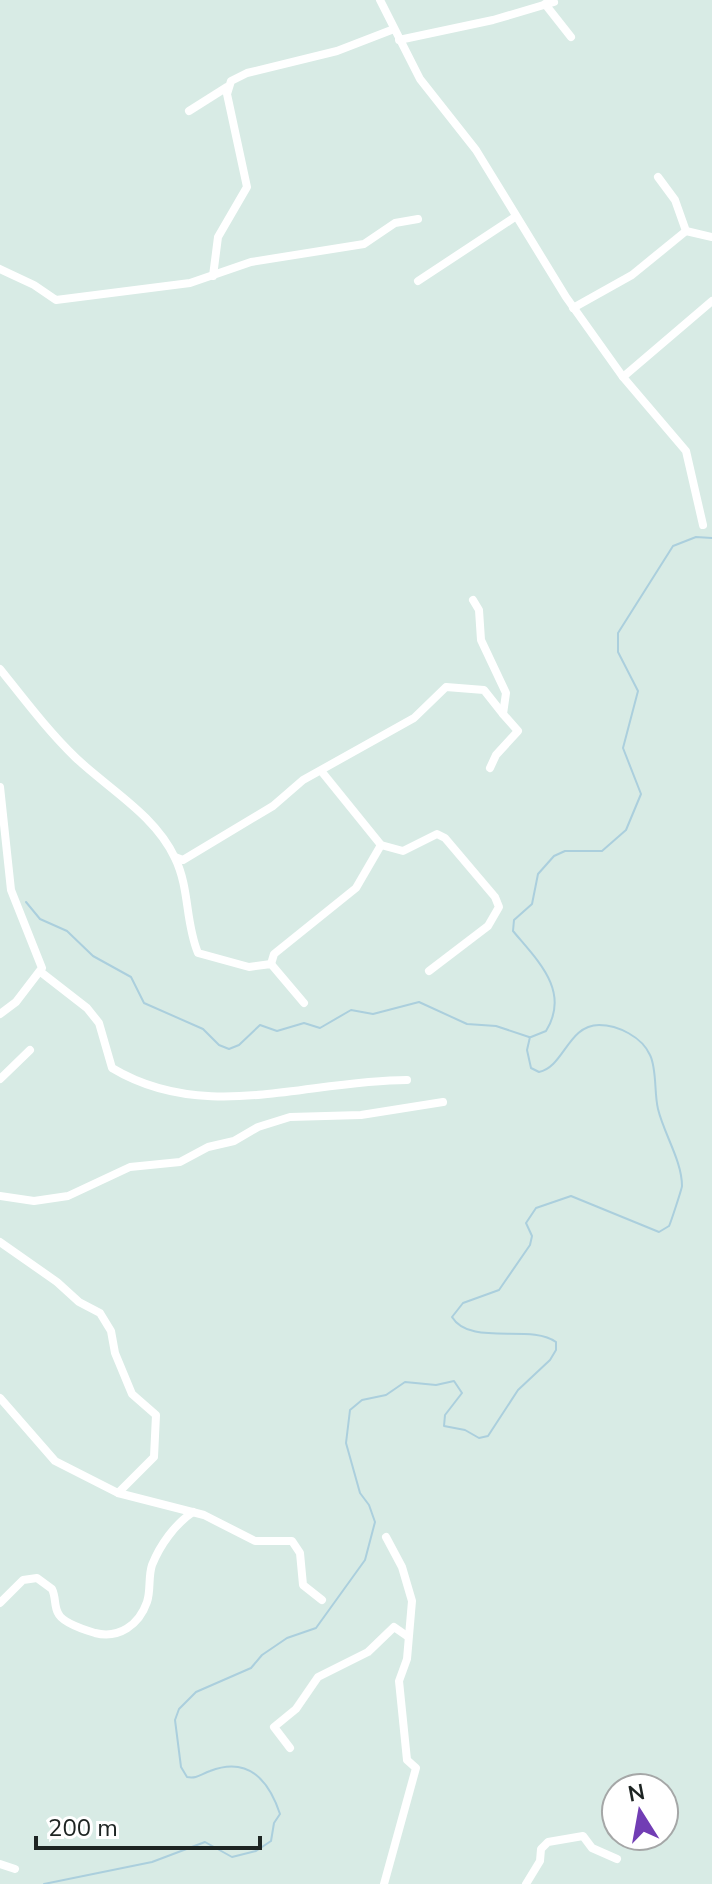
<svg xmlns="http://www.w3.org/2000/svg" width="712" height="1884" font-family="'Nunito Sans',sans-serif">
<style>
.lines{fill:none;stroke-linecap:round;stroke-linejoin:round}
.stream{stroke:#abcfdd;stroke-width:2}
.minor{stroke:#fff;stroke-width:8}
</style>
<rect width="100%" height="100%" fill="#d8ebe5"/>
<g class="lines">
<g class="stream">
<polyline points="26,902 40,919 67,931 93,956 131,977 144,1003 203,1029 219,1045 229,1049 239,1045 260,1025 277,1031 304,1023 320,1028 351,1010 373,1014 419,1002 467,1024 496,1026 529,1037"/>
<path d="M531 1037 546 1031C571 991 537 960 513 931L514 920 532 904 538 874 554 856 565 851H602L626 830 641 794 623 748 638 691 618 652V633L673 546 696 537 712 538"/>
<path d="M44 1884 152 1862 205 1842 232 1857 256 1851 271 1841 274 1823 280 1814C269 1781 249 1756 210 1771 201 1774 197 1779 187 1777L181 1767 175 1720 179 1709 196 1692 251 1668 262 1655 287 1638 316 1628 365 1560 375 1522 369 1505 360 1493 346 1443 350 1410 362 1400 386 1395 405 1382 436 1385 454 1381 462 1393 445 1415 444 1426 465 1430 479 1438 488 1436 518 1390 550 1360 556 1350V1342C531 1323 470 1347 452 1317L463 1303 499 1290 530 1245 532 1236 526 1223 536 1208 571 1196 659 1232 669 1226C671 1222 682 1188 682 1186 682 1161 664 1134 658 1109 654 1093 657 1069 650 1055 642 1037 618 1025 599 1025 568 1025 564 1067 539 1072L531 1068 527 1050 530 1037"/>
</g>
<g class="minor">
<polyline points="380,0 420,79 476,150 566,297 623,377 686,451 703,525"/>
<polyline points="545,4 571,37"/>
<polyline points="399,40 493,20 554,2"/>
<polyline points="189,111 227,87"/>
<polyline points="658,177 675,200 686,231 712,237"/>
<polyline points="0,269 34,285 56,300 190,283 251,262 364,244 395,223 418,219"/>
<polyline points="213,276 218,237 247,187 227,94 231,81 247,73 337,51 394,29"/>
<polyline points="418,281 515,217"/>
<polyline points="573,308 632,275 686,231"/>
<polyline points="623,377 712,301"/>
<polyline points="473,600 479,610 481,640 506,693 503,714 518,731 496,755 490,768"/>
<path d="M0 669C24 699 48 731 76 758 110 790 155 815 175 858 190 889 185 922 198 953L249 967 271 964 304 1003"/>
<polyline points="322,772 381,845 403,851 437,834 445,838 495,897 499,907 488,926 429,971"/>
<polyline points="0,787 11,890 42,968 16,1002 0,1014"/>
<polyline points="175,857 183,860 273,806 303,780 414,718 446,687 484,690 503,714"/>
<polyline points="271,964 274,954 356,888 381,845"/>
<path d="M42 973 87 1008 99 1023 112 1068C205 1124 307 1080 407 1080"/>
<polyline points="0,1079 30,1050"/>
<polyline points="0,1196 34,1201 68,1196 130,1167 180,1162 208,1147 234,1141 258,1127 290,1117 361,1115 443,1102"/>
<polyline points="0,1242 57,1282 79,1302 100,1313 111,1331 115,1353 132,1394 156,1415 154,1457 118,1493"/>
<polyline points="0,1398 55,1461 118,1493 204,1515 255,1541 292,1541 300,1553 303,1585 322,1600"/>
<path d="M0 1603 23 1580 37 1578 52 1589C56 1597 54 1606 58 1613 62 1623 85 1630 95 1633 119 1639 139 1625 147 1602 151 1590 148 1577 152 1565 160 1545 175 1524 193 1512"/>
<polyline points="290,1748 274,1727 296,1709 318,1677 368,1652 394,1627 407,1636"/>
<polyline points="0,1864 15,1869"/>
<polyline points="384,1884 416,1768 407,1760 399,1681 407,1659 412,1601 402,1567 386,1537"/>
<polyline points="526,1884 540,1861 541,1849 548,1842 583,1836 592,1848 617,1859"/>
</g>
</g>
<g transform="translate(640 1812) rotate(349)"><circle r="38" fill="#ffffff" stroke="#a5a7a7" stroke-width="2"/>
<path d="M0-6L14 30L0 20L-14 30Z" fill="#713db4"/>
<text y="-12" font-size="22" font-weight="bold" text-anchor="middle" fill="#1d2422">N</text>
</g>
<path d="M36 1836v12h224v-12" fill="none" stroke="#1d2422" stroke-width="4"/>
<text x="48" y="1836" font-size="24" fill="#1d2422" stroke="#ffffff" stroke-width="6" paint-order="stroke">200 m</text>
</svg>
